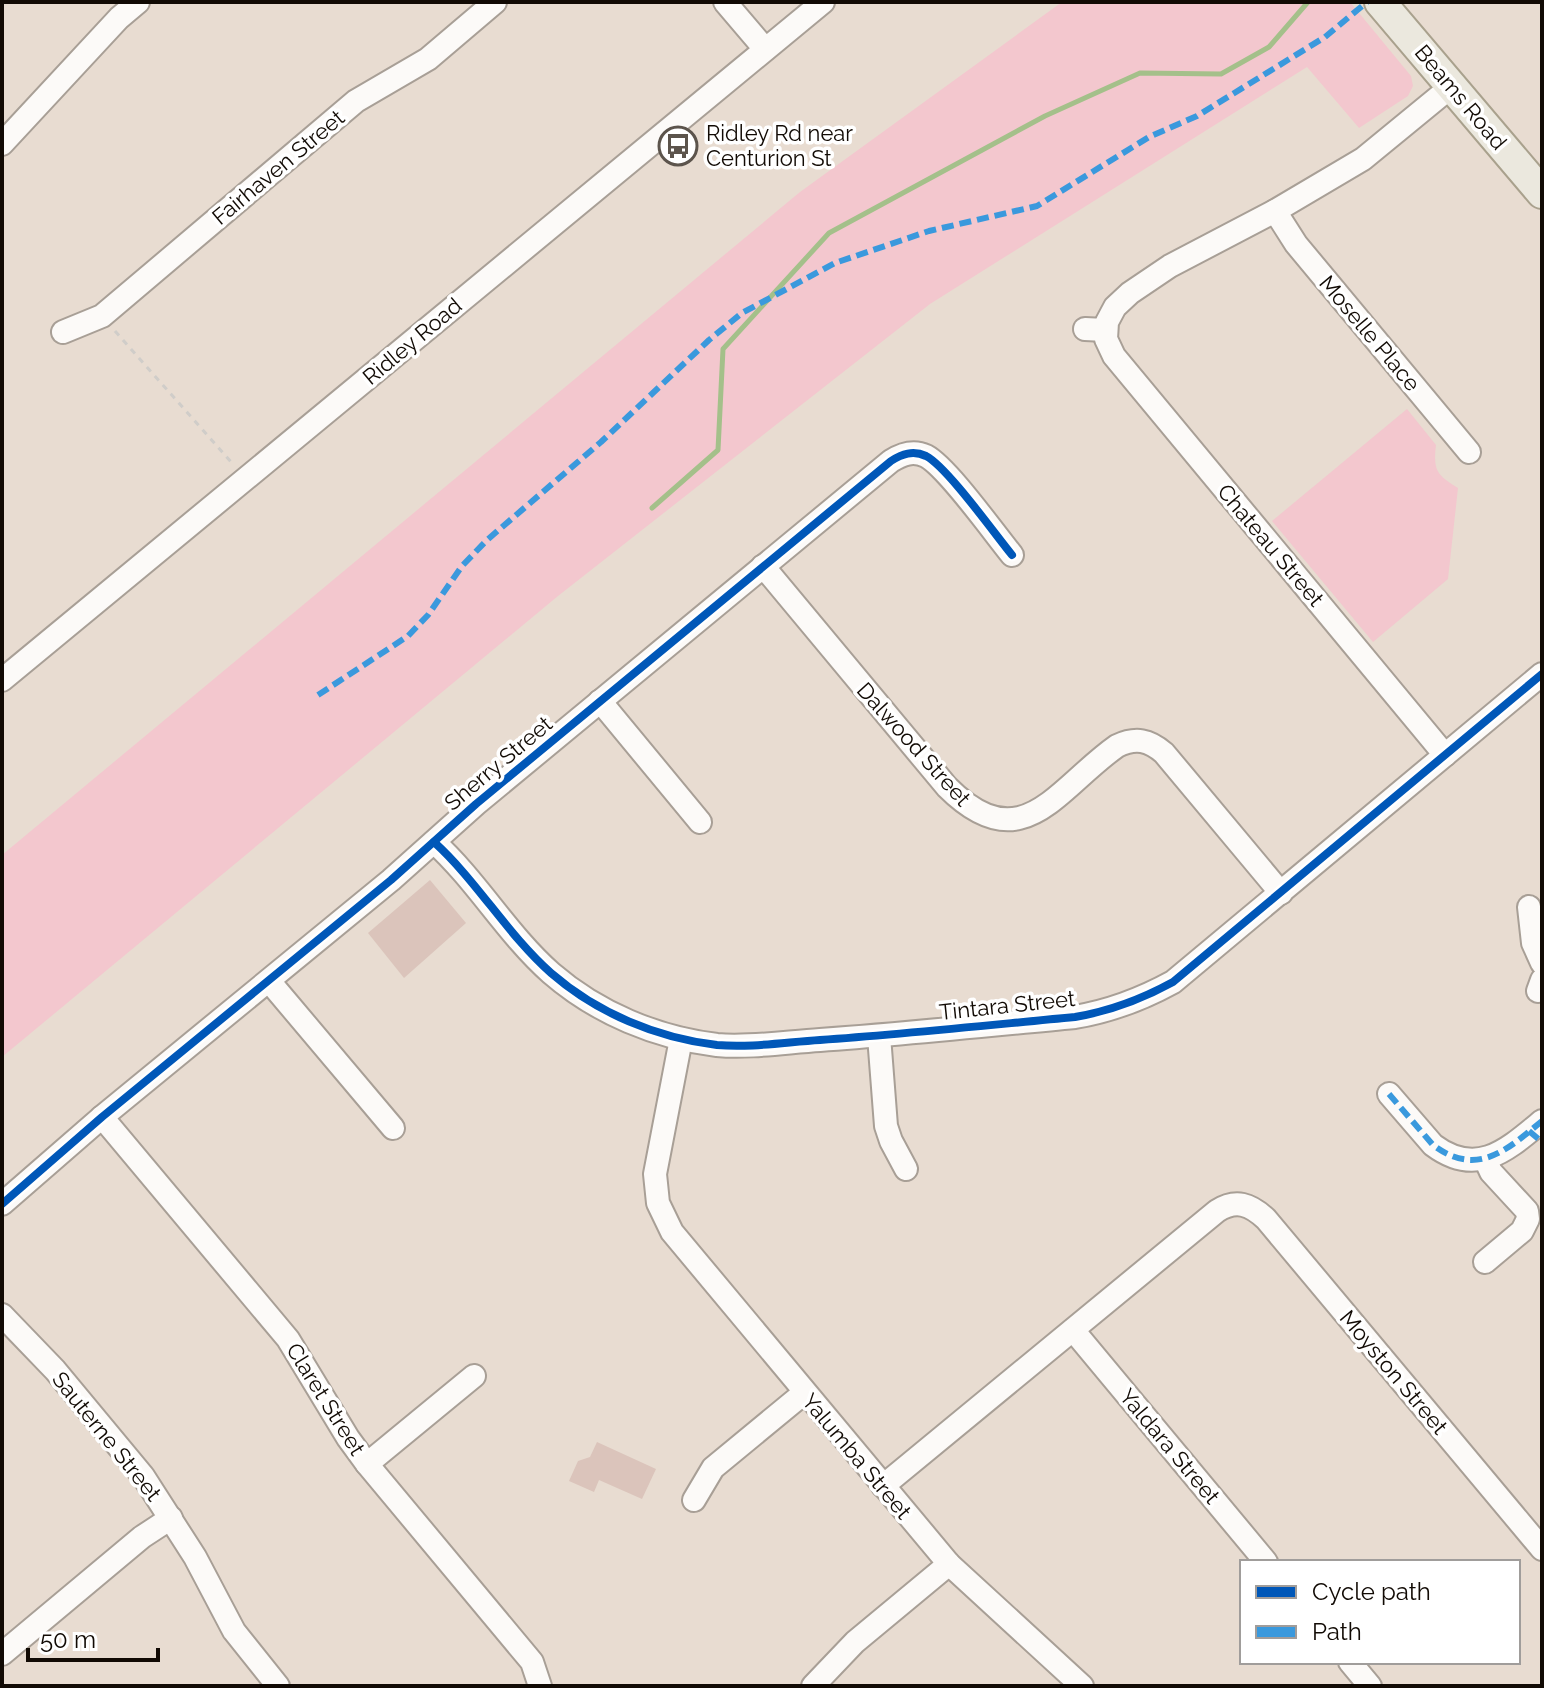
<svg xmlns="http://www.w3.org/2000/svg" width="1544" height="1688" font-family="Raleway,sans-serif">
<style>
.green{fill:#f3c7ce}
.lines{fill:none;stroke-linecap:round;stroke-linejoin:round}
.stream{stroke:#a4c08a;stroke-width:5}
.building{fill:#dbc4bb}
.minor-casing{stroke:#a89f96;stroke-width:26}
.major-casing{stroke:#a9a18d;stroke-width:34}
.path{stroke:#d0cdc9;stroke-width:3;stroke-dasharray:6 6;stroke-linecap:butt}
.minor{stroke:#fcfaf8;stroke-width:22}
.major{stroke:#ebe8de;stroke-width:30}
.quiet{stroke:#3a99dd;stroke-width:6;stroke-dasharray:12 6;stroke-linecap:butt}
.cycleway-casing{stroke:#fff;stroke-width:13}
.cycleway{stroke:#0057b8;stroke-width:8}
.labels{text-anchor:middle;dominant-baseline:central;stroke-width:7;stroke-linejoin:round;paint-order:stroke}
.street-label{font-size:22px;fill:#110a04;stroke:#fff}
.poi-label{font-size:22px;fill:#110a04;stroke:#fff;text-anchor:start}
</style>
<rect width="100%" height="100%" fill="#e8dcd1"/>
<g class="green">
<polygon points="1062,2 1350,2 1411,76 1413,86 1408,96 1359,128 1307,67 930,304 558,596 2,1057 2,855 800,192"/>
<path d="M1407 409 1436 445C1433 471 1437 475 1458 488L1448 579 1373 642 1272 521Z"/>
</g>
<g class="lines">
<polyline class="stream" points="652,508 718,450 723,349 829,233 1045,116 1140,73 1221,74 1269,47 1308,2"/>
</g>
<g class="building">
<polygon points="430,880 466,923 404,978 368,933"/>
<polygon points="597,1442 656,1469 642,1499 599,1480 594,1492 569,1481 578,1461 590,1457"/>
</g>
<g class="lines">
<g class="minor-casing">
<g id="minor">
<polyline points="725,2 765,49"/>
<polyline points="2,144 119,18 138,2"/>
<polyline points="1275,211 1296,244 1469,452"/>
<polyline points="1085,329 1105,330"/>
<polyline points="63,332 102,316 356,101 428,59 495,2"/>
<path d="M763 566 947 787C1022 862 1056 789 1117 746 1136 737 1149 740 1164 753L1281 893"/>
<polyline points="2,680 823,2"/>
<polyline points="600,701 700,822"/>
<polyline points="1445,755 1114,356 1106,339 1107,322 1115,307 1130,293 1170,266 1275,211 1363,159 1452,86"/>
<path d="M434 842C477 881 507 934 551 973 597 1013 657 1038 717 1045 750 1048 787 1042 820 1040 905 1034 990 1025 1075 1017 1111 1011 1142 999 1173 982L1542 674"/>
<polyline points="1529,907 1533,943 1542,963"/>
<polyline points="269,981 393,1128"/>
<polyline points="1538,991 1542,980"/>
<polyline points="879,1036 886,1126 891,1141 906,1169"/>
<polyline points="681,1039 655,1174 658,1203 672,1232 949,1564 1082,1686"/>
<path d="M1389 1094 1433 1145C1477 1178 1507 1150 1542 1121"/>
<polyline points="102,1117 288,1339 348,1438 367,1464 532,1662 540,1686"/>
<polyline points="1485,1159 1491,1172 1527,1211 1528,1219 1522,1231 1485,1262"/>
<path d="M2 1204 102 1117 391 880 476 804 891 461C902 454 913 450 926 456 947 467 994 533 1012 555"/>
<polyline points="2,1315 55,1370 143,1476 195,1557 234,1631 278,1686"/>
<polyline points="1073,1330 1266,1562"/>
<polyline points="367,1464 474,1376"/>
<path d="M883 1486 1217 1211C1236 1199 1250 1204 1266 1219L1542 1549"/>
<polyline points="694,1500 713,1468 804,1393"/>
<polyline points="2,1654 142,1537 171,1518"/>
<polyline points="1350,1662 1370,1686"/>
<polyline points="813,1686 855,1642 949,1564"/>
</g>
</g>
<g class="major-casing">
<polyline id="major" points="1380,2 1542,193"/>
</g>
<polyline class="path" points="115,331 232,463"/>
<use href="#minor" class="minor"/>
<use href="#major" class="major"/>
<g class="quiet">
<polyline points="318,695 408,636 428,615 462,566 487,540 601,442 709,340 742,313 835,263 929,231 1037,206 1149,137 1197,116 1325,37 1367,2"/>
<path d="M1389 1094 1433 1145C1477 1178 1507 1150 1542 1121"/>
<polyline points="1529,1131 1542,1142"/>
</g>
<g class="cycleway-casing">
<g id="cycleway">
<path d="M434 842C477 881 507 934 551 973 597 1013 657 1038 717 1045 750 1048 787 1042 820 1040 905 1034 990 1025 1075 1017 1111 1011 1142 999 1173 982L1542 674"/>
<path d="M2 1204 102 1117 391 880 476 804 891 461C902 454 913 450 926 456 947 467 994 533 1012 555"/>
</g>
</g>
<use href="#cycleway" class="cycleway"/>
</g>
<defs>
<g id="bus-ring" transform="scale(2)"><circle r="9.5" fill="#fff" stroke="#5c544c" stroke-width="1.5"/><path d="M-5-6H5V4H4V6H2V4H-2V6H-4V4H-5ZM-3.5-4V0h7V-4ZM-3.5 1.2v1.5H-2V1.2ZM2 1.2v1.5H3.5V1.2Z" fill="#5c544c"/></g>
</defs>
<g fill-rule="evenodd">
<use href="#bus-ring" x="678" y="146"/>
</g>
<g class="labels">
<g class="street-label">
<text transform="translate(1461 97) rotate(50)">Beams Road</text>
<text transform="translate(278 167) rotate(-40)">Fairhaven Street</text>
<text transform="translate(1370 333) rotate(50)">Moselle Place</text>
<text transform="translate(412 341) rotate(-40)">Ridley Road</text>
<text transform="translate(1271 545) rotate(50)">Chateau Street</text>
<text transform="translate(914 744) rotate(48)">Dalwood Street</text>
<text transform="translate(498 763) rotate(-40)">Sherry Street</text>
<text transform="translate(1007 1005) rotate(-6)">Tintara Street</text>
<text transform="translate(1394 1372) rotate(50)">Moyston Street</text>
<text transform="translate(326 1399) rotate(58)">Claret Street</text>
<text transform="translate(107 1436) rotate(51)">Sauterne Street</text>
<text transform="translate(1170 1446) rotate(50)">Yaldara Street</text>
<text transform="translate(857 1456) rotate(50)">Yalumba Street</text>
</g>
<g class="poi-label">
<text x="706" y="133">Ridley Rd near<tspan x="706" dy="25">Centurion St</tspan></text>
</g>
</g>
<rect width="1544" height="1688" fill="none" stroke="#110a04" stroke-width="8"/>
<rect x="1240" y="1560" width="280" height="104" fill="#ffffff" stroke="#a09d9b" stroke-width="2"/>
<rect x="1256" y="1586" width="40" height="12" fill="#0057b8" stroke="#a09d9b" stroke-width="2"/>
<text x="1312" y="1600" font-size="24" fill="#110a04">Cycle path</text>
<rect x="1256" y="1626" width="40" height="12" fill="#3a99dd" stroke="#a09d9b" stroke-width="2"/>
<text x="1312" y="1640" font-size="24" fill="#110a04">Path</text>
<path d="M28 1648v12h130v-12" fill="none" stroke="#110a04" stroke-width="4"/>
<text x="40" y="1648" font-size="24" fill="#110a04" stroke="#ffffff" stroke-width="6" paint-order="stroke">50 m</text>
</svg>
